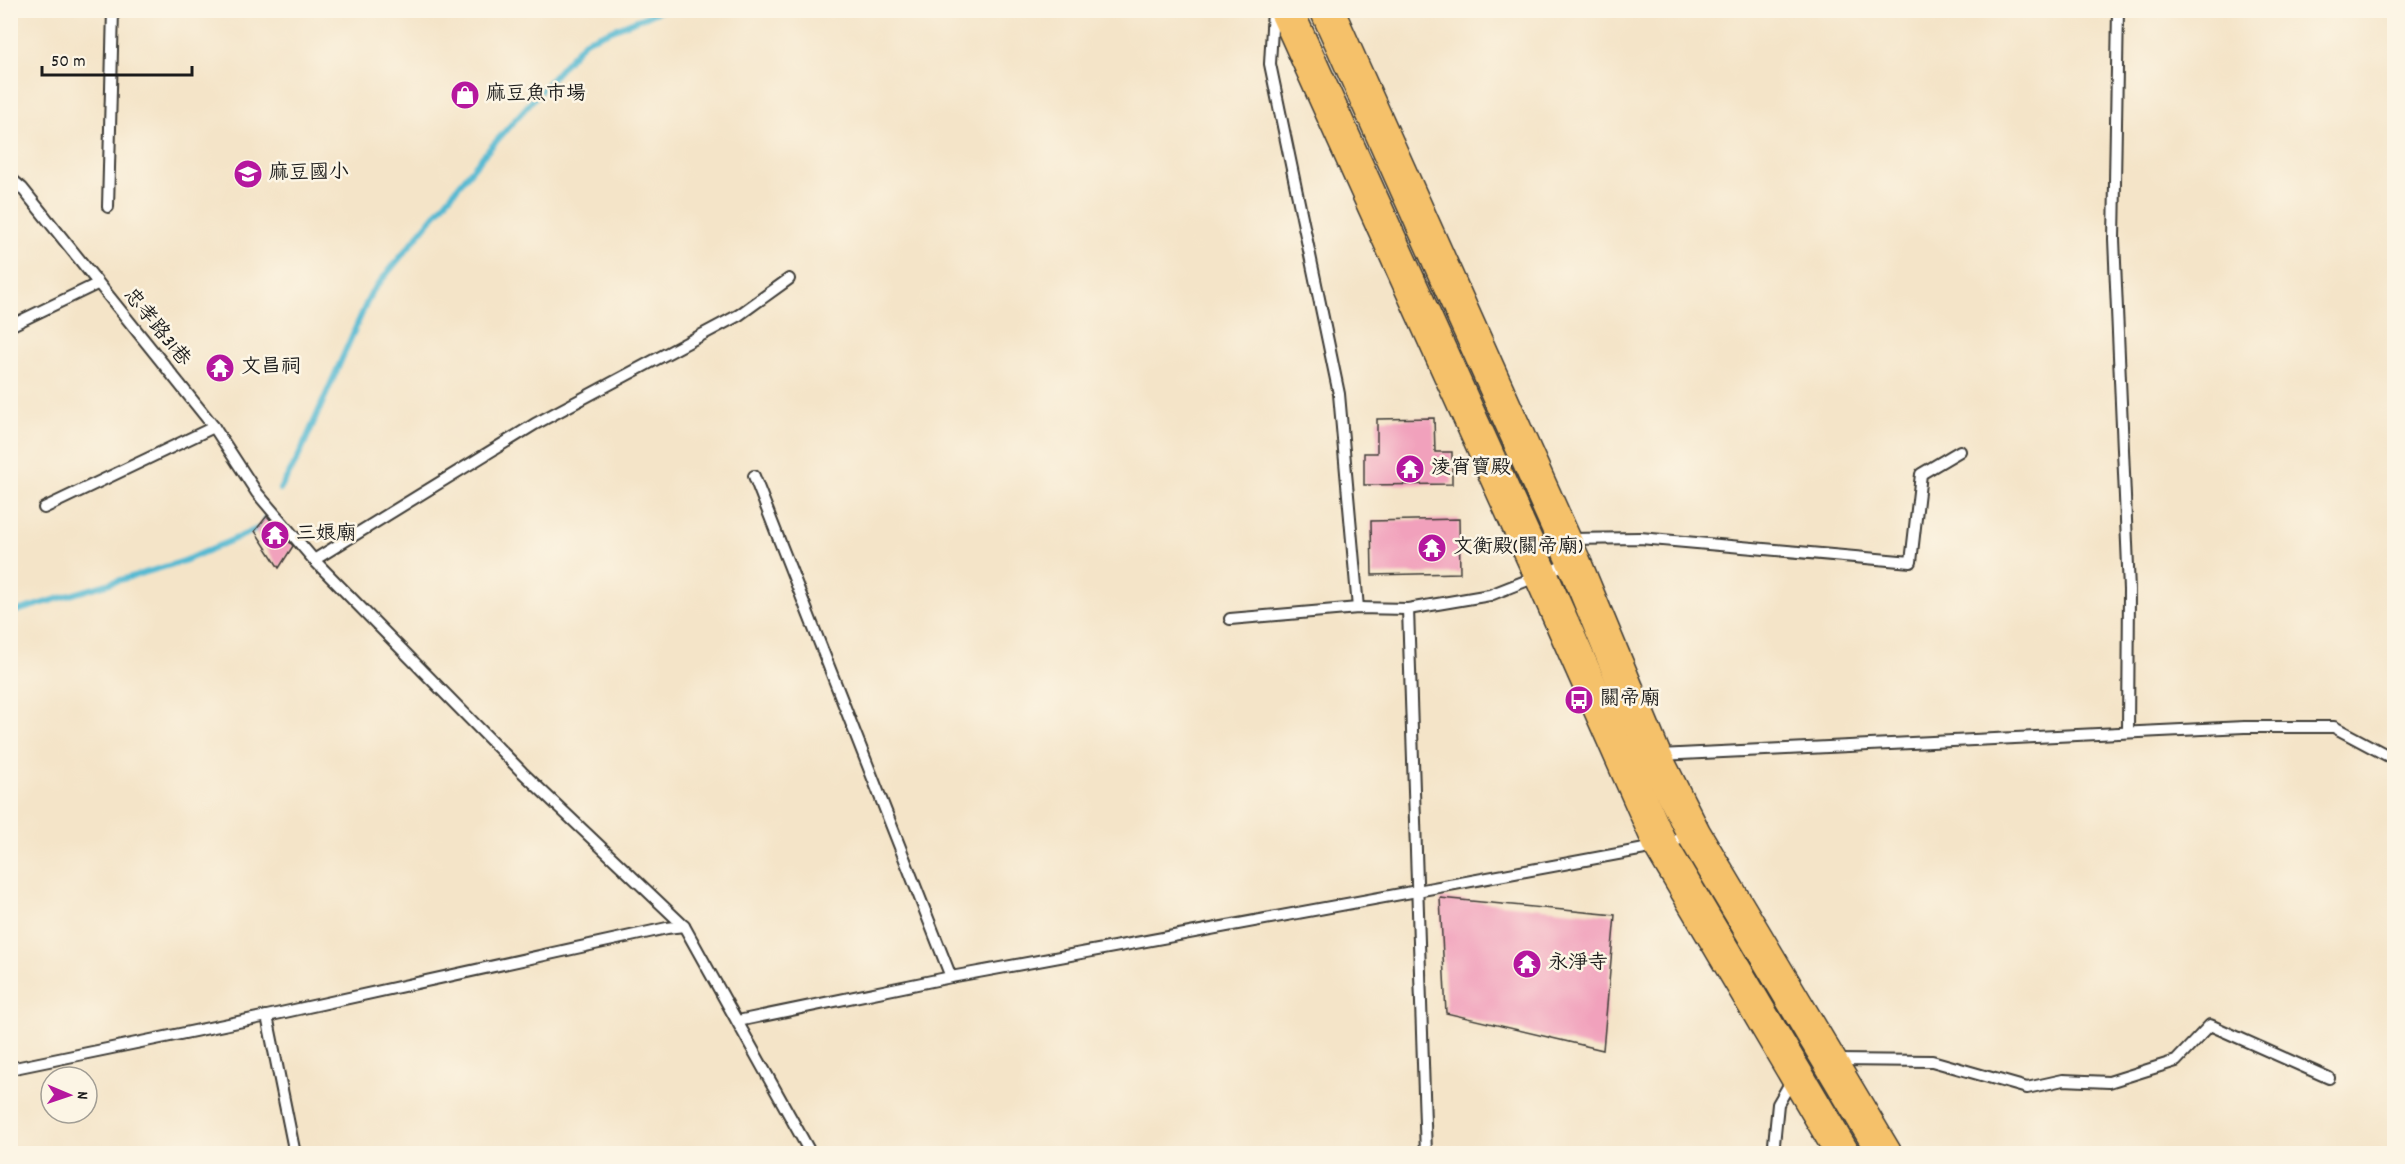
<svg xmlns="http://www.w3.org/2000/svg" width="2405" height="1164" font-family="Dekko,'LXGW WenKai TC',sans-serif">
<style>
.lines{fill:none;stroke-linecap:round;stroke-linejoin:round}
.stream{stroke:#54b9d2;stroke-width:6}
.building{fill:#f1a1bc}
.service-casing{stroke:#3c3a36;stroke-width:14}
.primary-casing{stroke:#3c3a36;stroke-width:36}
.service{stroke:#fff;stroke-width:10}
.primary{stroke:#f5c16b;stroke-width:33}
.labels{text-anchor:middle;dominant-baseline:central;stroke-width:5;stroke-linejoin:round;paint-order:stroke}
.poi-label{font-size:20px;fill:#1c1c1c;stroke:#fcf5e5;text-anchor:start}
.street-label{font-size:20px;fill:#1c1c1c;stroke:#fcf5e5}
</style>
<rect width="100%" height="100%" fill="#fcf5e5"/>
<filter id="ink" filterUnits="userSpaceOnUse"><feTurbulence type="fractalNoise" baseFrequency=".0167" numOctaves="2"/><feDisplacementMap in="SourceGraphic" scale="12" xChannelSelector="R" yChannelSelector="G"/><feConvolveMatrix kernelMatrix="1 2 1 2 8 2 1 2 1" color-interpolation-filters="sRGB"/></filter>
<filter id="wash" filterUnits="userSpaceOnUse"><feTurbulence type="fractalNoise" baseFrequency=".008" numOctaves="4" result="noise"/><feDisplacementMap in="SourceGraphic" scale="24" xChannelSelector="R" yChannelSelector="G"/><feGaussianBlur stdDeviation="1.35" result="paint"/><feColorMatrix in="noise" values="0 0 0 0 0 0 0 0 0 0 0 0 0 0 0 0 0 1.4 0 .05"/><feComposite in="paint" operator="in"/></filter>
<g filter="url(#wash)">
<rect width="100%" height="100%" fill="#f4e4c8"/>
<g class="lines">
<g class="stream">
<polyline points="280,489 297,460 371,293 484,155 585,41 662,10"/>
<polyline points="10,613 184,561 262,527 270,512"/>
</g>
</g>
<g id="blocks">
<g class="building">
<polygon points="1434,418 1435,452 1452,452 1452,484 1364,485 1364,453 1377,453 1377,419"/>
<polygon points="267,516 293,546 279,568 255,531"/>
<polygon points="1459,519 1460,573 1372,575 1371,521"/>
<polygon points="1440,898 1615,915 1603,1050 1446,1013"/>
</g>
</g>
</g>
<g filter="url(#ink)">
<use href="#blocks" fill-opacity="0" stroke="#3c3a36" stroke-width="1.5"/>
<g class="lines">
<g class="service-casing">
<g id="service">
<polyline points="1273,10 1270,64 1339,394 1358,608"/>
<polyline points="2118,10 2114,239 2129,590 2128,732"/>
<polyline points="10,178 22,188 214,427 257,493 314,560 522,772 684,926 811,1154"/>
<polyline points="108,207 113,10"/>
<polyline points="10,326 97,284"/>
<polyline points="754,476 951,977"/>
<polyline points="44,508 214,427"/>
<polyline points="1569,539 1640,538 1911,562 1921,474 1960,451"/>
<polyline points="314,560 535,424 739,315 789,279"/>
<polyline points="1408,609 1426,1154"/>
<polyline points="1230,619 1358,608 1408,609 1490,595 1571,563"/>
<polyline points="1659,755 2244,727 2334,727 2394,759"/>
<polyline points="267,1016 295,1154"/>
<polyline points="738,1021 951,977 1661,846 1691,835"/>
<polyline points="1836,1060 1932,1061 2027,1088 2063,1080 2109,1082 2176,1061 2210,1025 2329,1078"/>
<polyline points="10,1069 267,1016 667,928 684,926"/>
<polyline points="1773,1154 1778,1104 1793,1078"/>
</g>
</g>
<g class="primary-casing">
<g id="primary">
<polyline points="1286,10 1541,575 1661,846 1843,1154"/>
<polyline points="1327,10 1574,562 1654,755 1694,834 1885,1154"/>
</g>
</g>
<use href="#service" class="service"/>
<use href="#primary" class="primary"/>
</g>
</g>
<defs>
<g id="shop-disc" transform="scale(1.5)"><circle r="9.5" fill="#b5179e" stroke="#fcf5e5"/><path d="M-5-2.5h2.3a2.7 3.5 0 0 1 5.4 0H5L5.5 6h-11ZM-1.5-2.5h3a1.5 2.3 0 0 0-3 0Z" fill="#fff"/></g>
<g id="school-disc" transform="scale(1.5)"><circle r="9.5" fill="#b5179e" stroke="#fcf5e5"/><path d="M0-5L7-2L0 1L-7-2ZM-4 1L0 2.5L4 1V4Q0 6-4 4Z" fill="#fff"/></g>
<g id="temple-disc" transform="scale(1.5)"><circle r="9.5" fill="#b5179e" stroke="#fcf5e5"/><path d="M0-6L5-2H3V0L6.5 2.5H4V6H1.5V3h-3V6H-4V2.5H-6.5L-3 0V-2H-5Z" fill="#fff"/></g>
<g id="bus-disc" transform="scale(1.5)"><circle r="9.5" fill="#b5179e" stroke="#fcf5e5"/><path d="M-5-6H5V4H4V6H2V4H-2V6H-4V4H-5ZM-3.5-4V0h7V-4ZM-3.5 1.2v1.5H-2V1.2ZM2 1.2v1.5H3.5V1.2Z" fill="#fff"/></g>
</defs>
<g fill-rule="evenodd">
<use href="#shop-disc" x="465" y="95"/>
<use href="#school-disc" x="248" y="174"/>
<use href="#temple-disc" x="220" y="368"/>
<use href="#temple-disc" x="1410" y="469"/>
<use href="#temple-disc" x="275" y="535"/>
<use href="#temple-disc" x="1432" y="548"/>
<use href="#bus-disc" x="1579" y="700"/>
<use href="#temple-disc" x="1527" y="964"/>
</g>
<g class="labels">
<g class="poi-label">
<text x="486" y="95">麻豆魚市場</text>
<text x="269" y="174">麻豆國小</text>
<text x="241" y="368">文昌祠</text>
<text x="1431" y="469">淩宵寶殿</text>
<text x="296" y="535">三娘廟</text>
<text x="1453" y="548">文衡殿(關帝廟)</text>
<text x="1600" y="700">關帝廟</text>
<text x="1548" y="964">永淨寺</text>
</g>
<g class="street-label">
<text transform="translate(156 328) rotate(51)">忠孝路31巷</text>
</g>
</g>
<rect width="2405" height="1164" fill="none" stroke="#fcf5e5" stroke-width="36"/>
<g transform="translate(69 1095) rotate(92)"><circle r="28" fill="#fcf5e5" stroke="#a29e95" stroke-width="1.5"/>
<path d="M0-4.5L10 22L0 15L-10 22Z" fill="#b5179e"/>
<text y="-9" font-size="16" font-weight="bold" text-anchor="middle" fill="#1c1c1c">N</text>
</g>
<path d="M42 66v9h150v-9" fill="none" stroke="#1c1c1c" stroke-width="3"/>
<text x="51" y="66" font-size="18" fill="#1c1c1c" stroke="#fcf5e5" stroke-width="4.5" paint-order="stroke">50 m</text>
</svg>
